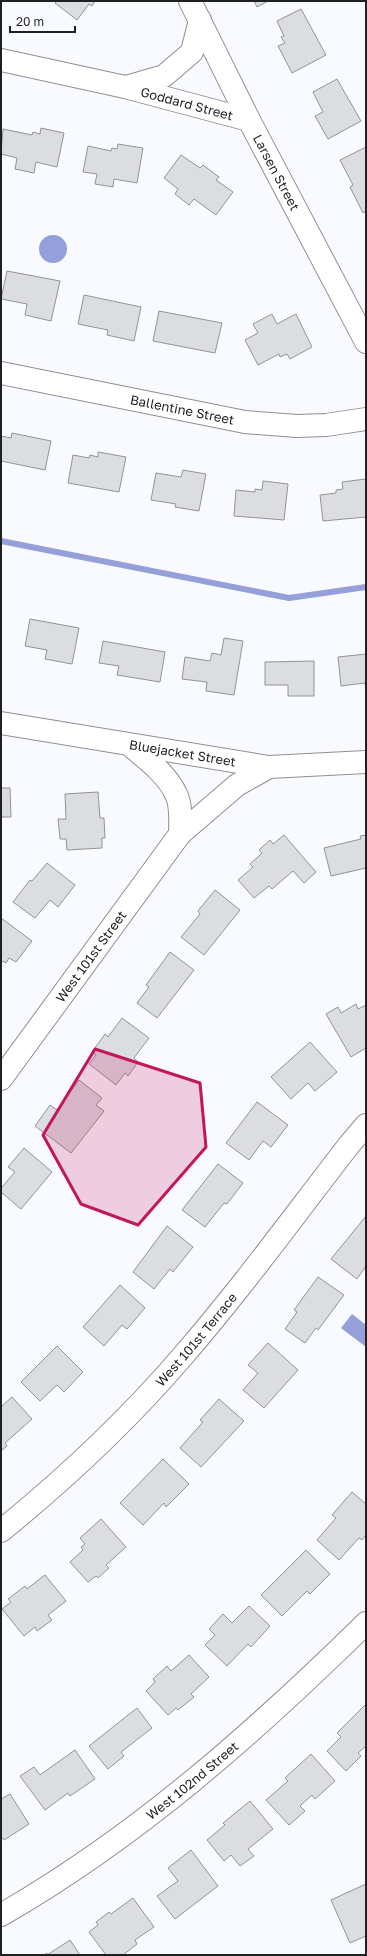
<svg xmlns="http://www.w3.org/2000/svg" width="367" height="1956" font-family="'Golos Text',sans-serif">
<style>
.water{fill:#959fd9}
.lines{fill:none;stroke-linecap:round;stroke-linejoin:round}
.stream{stroke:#959fd9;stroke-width:6}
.building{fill:#dcdde1;stroke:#929397}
.minor-casing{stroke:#8e8f93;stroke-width:24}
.minor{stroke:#fff;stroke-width:22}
.marked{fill:#c2185b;fill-opacity:0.2;stroke:#c2185b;stroke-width:3;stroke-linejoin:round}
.labels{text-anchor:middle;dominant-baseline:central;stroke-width:3;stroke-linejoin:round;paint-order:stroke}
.street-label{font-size:13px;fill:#1f2021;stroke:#f9faff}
</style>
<rect width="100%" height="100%" fill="#f9faff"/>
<g class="water">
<circle cx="53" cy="249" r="14"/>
<polygon points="352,1314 366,1325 366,1347 341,1328"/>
</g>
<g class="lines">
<polyline class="stream" points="1,541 289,598 366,587"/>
</g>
<g class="building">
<polygon points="57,1 95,1 92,6 89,4 77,20 55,3"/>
<polygon points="254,1 268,1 257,7"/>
<polygon points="301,9 326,55 292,73 278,46 285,43 281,37 284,36 277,21"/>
<polygon points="337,79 361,121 328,139 315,116 323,112 313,92"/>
<polygon points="41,128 64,133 57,167 36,162 34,173 15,169 17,158 1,154 3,129 32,135 33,132 40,134"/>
<polygon points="118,144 143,148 137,183 114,179 113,187 95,184 97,174 83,172 88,146 111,151 112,148 117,149"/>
<polygon points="366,147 366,211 363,213 350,187 353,185 340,160"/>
<polygon points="181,155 200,168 203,165 219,177 216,180 233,192 216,215 194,199 189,205 175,194 178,189 164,178"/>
<polygon points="7,271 60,281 51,321 25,315 27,304 1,299"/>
<polygon points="84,295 141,307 134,341 107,335 108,330 78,324"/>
<polygon points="159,311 222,323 215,353 153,341"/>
<polygon points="272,314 277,324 296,314 312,347 290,359 287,354 280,357 279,354 258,365 245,340 258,333 253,324"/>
<polygon points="12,433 51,441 45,470 1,461 1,436 11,438"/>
<polygon points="98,452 126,457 119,492 68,483 73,455 89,458 90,455 98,457"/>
<polygon points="183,470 206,474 199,511 175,507 176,504 151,500 156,473 181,477"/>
<polygon points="366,479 366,517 323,521 320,495 336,493 336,490 343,489 342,482"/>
<polygon points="263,481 288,484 284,520 234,516 236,490 255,492 255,489 262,490"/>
<polygon points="30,619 79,628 72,664 45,659 47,650 25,646"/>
<polygon points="224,638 243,641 234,695 206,691 207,682 182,679 185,657 210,661 212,653 221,655"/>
<polygon points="103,641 165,652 160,682 117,675 119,666 99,663"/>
<polygon points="366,654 366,691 365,683 341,686 338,657"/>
<polygon points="314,661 314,696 288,696 288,685 265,685 265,662"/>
<polygon points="1,788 10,788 11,817 1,817"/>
<polygon points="98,792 100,818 104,818 105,838 102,838 102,848 67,850 66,839 60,839 58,819 66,819 65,794"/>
<polygon points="284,835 316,872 304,883 293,871 272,889 269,886 254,898 238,880 253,867 250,864 262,853 259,850 270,840 273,844"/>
<polygon points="366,835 366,868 331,876 324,848 361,839 360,836"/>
<polygon points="47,863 75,885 58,907 50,900 35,918 13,902 30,880 32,881"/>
<polygon points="215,890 240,910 204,955 181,937 200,914 198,911"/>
<polygon points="1,918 32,941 16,962 9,958 6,963 3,961 1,963"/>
<polygon points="170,952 194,970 157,1018 137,1003 149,987 146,985"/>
<polygon points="356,1004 358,1009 366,1005 366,1048 351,1057 326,1014 338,1007 341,1013"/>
<polygon points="122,1018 149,1038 134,1058 138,1062 128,1076 125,1073 116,1085 89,1064 96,1055 92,1052 105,1034 108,1037"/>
<polygon points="310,1042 337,1072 315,1091 308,1083 291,1099 271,1077"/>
<polygon points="79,1080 102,1098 96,1105 104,1111 71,1153 35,1126 50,1105 57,1110"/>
<polygon points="257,1102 288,1125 271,1147 263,1141 249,1160 226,1143"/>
<polygon points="24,1148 52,1172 21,1209 1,1192 1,1188 15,1172 8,1167"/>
<polygon points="218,1164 243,1183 227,1204 224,1203 205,1227 182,1210"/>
<polygon points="366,1216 366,1266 357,1279 331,1259"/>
<polygon points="167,1226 193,1247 173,1272 170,1269 154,1289 133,1272"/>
<polygon points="318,1277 344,1295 318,1330 316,1328 305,1343 285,1329 297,1312 294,1310"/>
<polygon points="120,1285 145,1308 127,1329 122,1325 104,1346 83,1327"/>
<polygon points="268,1343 298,1370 264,1408 243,1390 258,1373 248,1365"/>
<polygon points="57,1346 83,1372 64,1392 57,1385 40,1401 21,1382"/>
<polygon points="12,1397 32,1419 5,1443 7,1446 1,1451 1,1407"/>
<polygon points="219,1399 244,1421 201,1467 180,1448 203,1422 200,1420"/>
<polygon points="163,1459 189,1484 166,1507 164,1503 143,1525 120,1503"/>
<polygon points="352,1492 366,1504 366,1535 362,1540 359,1538 339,1560 317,1540 336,1518 332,1515"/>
<polygon points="101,1519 126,1547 106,1565 109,1568 98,1578 96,1576 88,1582 70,1562 83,1550 81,1547 85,1544 80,1538"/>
<polygon points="306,1550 330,1574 310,1594 307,1591 282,1616 261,1595"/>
<polygon points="45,1575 66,1601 48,1615 52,1620 37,1631 35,1627 24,1636 2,1609 11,1602 8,1599 25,1586 27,1589"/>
<polygon points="249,1606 270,1626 251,1647 248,1644 227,1666 205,1645 215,1635 209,1629 223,1614 232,1623"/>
<polygon points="189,1655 209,1677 191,1694 194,1697 178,1710 176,1708 168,1715 146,1691 155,1682 153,1679 167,1666 171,1671"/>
<polygon points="366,1704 366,1746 358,1753 361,1756 346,1771 327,1751 341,1737 337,1733"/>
<polygon points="137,1708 152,1728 121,1752 124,1756 108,1769 89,1746"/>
<polygon points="75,1750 95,1779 70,1796 68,1793 45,1810 20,1776 34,1767 40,1775"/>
<polygon points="311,1754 335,1781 315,1799 312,1795 300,1806 305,1811 289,1825 266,1800 288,1781 285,1778"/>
<polygon points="10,1794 29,1824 4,1840 1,1836 1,1799"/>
<polygon points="250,1801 273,1829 248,1849 254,1856 240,1866 231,1855 224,1861 207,1840 225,1825 223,1823"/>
<polygon points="191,1850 218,1886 175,1919 157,1896 178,1881 168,1868"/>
<polygon points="366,1884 366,1936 350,1943 331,1900"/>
<polygon points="133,1898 154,1927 135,1940 137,1944 123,1955 106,1955 89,1932 98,1925 96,1922 109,1912 111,1914"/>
<polygon points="70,1940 80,1955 44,1955 47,1953 47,1955"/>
</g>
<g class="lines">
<g class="minor-casing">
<g id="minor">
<path id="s1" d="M190 1 249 120 366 342"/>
<path id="s2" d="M1 60 125 87 249 120"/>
<polyline points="126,87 164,76 192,52 200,20"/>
<path id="s3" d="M1 373 245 422 297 426 326 425 366 419"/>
<path id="s4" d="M1 723 269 767 366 762"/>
<path d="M130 745C146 759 167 774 176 794 182 806 180 821 180 834"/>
<path id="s5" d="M1 1079 180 834 237 785 269 767"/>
<path id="s6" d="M1 1531C66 1478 127 1421 182 1357 241 1289 294 1216 349 1145L366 1125"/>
<path id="s7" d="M1 1915C138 1836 254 1733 366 1623"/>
</g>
</g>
<use href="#minor" class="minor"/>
</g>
<path class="marked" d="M95 1049 200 1083 206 1147 138 1225 81 1204 43 1135Z"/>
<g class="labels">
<g class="street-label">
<text stroke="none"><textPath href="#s2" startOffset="191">Goddard Street</textPath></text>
<text stroke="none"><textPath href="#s1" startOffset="192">Larsen Street</textPath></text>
<text stroke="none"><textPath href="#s3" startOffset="185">Ballentine Street</textPath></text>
<text stroke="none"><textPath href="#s4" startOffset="184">Bluejacket Street</textPath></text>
<text stroke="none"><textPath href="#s5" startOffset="152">West 101st Street</textPath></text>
<text stroke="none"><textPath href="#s6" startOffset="274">West 101st Terrace</textPath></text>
<text stroke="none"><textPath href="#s7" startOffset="234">West 102nd Street</textPath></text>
</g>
</g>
<rect width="367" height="1956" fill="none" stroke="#1f2021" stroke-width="4"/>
<path d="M10 26v6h65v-6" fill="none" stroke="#1f2021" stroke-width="2"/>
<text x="16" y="26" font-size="12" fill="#1f2021" stroke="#f9faff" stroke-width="3" paint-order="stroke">20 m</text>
</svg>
